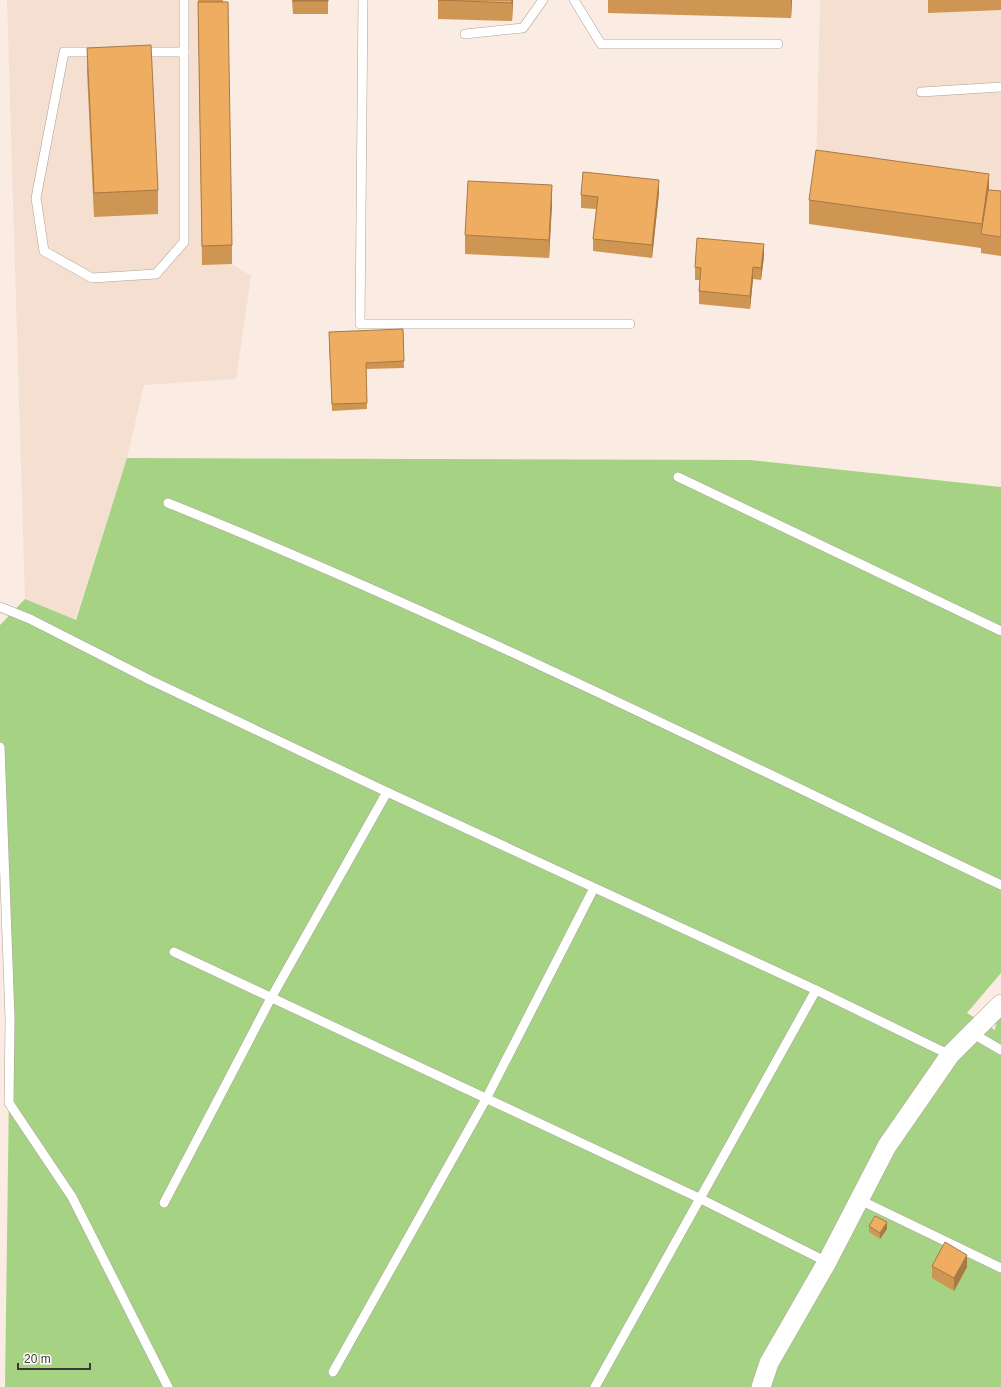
<svg xmlns="http://www.w3.org/2000/svg" width="1001" height="1387" font-family="Helvetica,sans-serif">
<style>
.built{fill:#f4dfd1}
.green{fill:#a6d383}
.lines{fill:none;stroke-linecap:round;stroke-linejoin:round}
.service-casing{stroke:#aea198;stroke-width:10}
.minor-casing{stroke:#aea198;stroke-width:20}
.service{stroke:#fff;stroke-width:9}
.minor{stroke:#fff;stroke-width:19}
.wall{fill:#ce9553}
.shaded-wall{fill:#a77944}
.building{fill:#efad61;stroke:#a77944}
</style>
<rect width="100%" height="100%" fill="#faece3"/>
<g class="built">
<polygon points="7,0 198,0 198,3 228,20 232,264 251,276 236,379 144,385 127,458 75,620 25,599"/>
<polygon points="820,0 1001,0 1001,256 981,253 982,248 816,174"/>
</g>
<polygon class="green" points="127,458 750,460 1001,487 1001,973 967,1013 995,1030 997,1016 1001,1011 1001,1387 5,1387 10,1018 0,747 0,625 25,599 76,620"/>
<g class="lines">
<g class="service-casing">
<g id="service">
<polyline points="363,0 360,324 630,324"/>
<polyline points="574,0 601,44 778,44"/>
<polyline points="465,34 523,28 543,0"/>
<polyline points="99,52 64,52 36,198 44,251 92,278 156,274 184,242 184,0"/>
<polyline points="140,52 184,52"/>
<polyline points="921,92 1001,87"/>
<polyline points="678,477 1001,631"/>
<path d="M168 503C452 617 725 754 1001 885"/>
<polyline points="0,607 30,619 150,680 387,792 816,990 950,1055"/>
<polyline points="0,747 10,1018 9,1103 72,1197 168,1387"/>
<polyline points="174,952 699,1198 827,1262"/>
<polyline points="972,1033 1001,1050"/>
<polyline points="860,1200 1001,1268"/>
<polyline points="164,1203 271,998 387,792"/>
<polyline points="333,1372 486,1099 594,888"/>
<polyline points="595,1387 816,990"/>
</g>
</g>
<g class="minor-casing">
<polyline id="minor" points="761,1387 769,1363 827,1262 887,1146 950,1055 1001,1004"/>
</g>
<use href="#service" class="service"/>
<use href="#minor" class="minor"/>
</g>
<g class="wall">
<polygon points="198,0 223,0 232,245 232,264 202,265"/>
<polygon points="292,0 328,0 328,14 293,14"/>
<polygon points="438,0 513,0 512,21 438,19"/>
<polygon points="608,0 792,0 791,18 608,13"/>
<polygon points="928,0 1001,0 1001,10 928,13"/>
<polygon points="87,48 158,190 158,214 94,217 87,72"/>
<polygon points="989,190 1001,191 1001,256 981,253 981,248 809,224 809,200"/>
<polygon points="659,193 652,258 593,251 593,239 596,209 581,208 581,195"/>
<polygon points="552,204 549,258 465,254 465,235"/>
<polygon points="764,256 761,280 753,279 750,309 699,304 699,291 700,280 695,280 695,267"/>
<polygon points="403,329 404,368 366,369 367,409 332,411 329,339"/>
<polygon points="869,1226 887,1229 880,1239 869,1232"/>
<polygon points="932,1266 967,1267 954,1291 932,1278"/>
</g>
<g class="shaded-wall">
<polygon points="512,0 513,0 512,21"/>
<polygon points="791,0 792,0 791,18"/>
<polygon points="989,174 989,198 982,235 982,224"/>
<polygon points="659,180 659,193 652,258 652,245"/>
<polygon points="552,185 552,204 549,258 549,240"/>
<polygon points="764,244 764,256 761,280 761,268"/>
<polygon points="753,267 753,279 750,309 750,296"/>
<polygon points="887,1222 887,1229 880,1239 880,1233"/>
<polygon points="967,1255 967,1267 954,1291 954,1278"/>
</g>
<g class="building">
<rect x="293" y="0" width="35" height="1"/>
<polygon points="438,0 512,0 512,3"/>
<polygon points="198,2 228,2 232,245 202,246"/>
<polygon points="151,45 158,190 94,193 87,48"/>
<polygon points="816,150 989,174 982,224 809,200"/>
<polygon points="583,172 659,180 652,245 593,239 598,197 581,195"/>
<polygon points="468,181 552,185 549,240 465,235"/>
<polygon points="988,190 1001,191 1001,237 981,234"/>
<polygon points="697,238 764,244 761,268 753,267 750,296 699,291 701,268 695,267"/>
<polygon points="403,329 404,361 366,363 367,403 332,404 329,332"/>
<polygon points="875,1216 887,1222 880,1233 869,1226"/>
<polygon points="945,1242 967,1255 954,1278 932,1266"/>
</g>
<path d="M18 1363v6h72v-6" fill="none" stroke="#3e3835" stroke-width="2"/>
<text x="24" y="1363" font-size="12" fill="#3e3835" stroke="#fffcfa" stroke-width="3" paint-order="stroke">20 m</text>
</svg>
